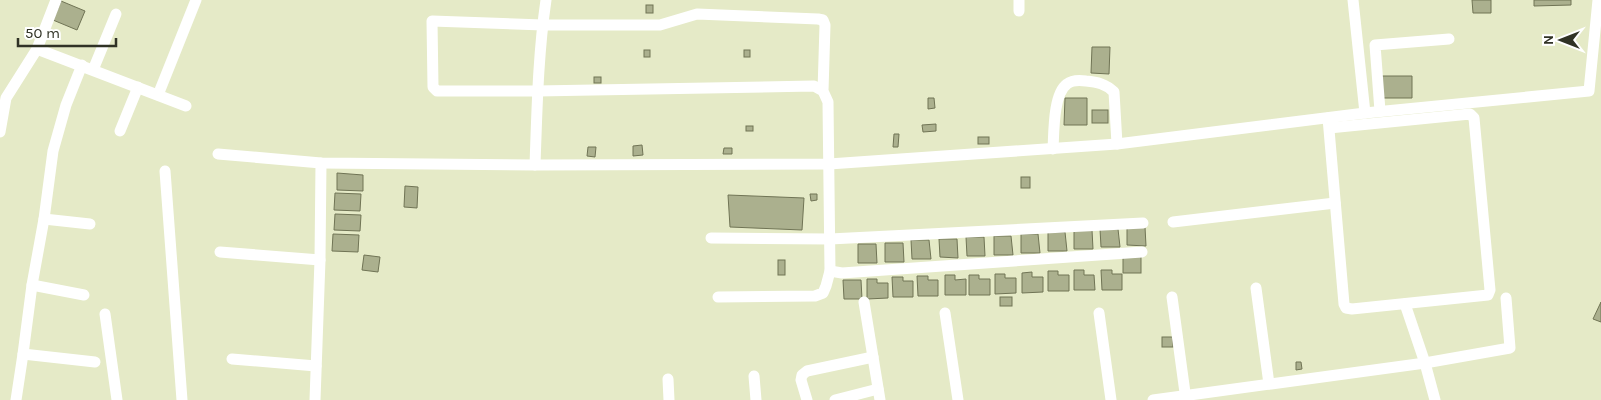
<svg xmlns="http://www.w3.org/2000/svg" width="1601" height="400" font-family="Karla,sans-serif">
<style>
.building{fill:#abb08e;stroke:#707455}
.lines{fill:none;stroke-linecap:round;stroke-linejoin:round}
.minor{stroke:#fff;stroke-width:11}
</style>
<rect width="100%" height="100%" fill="#e5eac7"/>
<g class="building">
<polygon points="1472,0 1491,0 1491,13 1473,13"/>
<polygon points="1534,0 1571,0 1571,5 1534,6"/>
<polygon points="61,1 85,11 77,30 53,20"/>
<rect x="646" y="5" width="7" height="8"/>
<polygon points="1092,47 1110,47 1109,74 1091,73"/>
<rect x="644" y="50" width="6" height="7"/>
<rect x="744" y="50" width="6" height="7"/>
<polygon points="1382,76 1412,76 1412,98 1383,98"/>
<rect x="594" y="77" width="7" height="6"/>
<polygon points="928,98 934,98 935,108 928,109"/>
<polygon points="1065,98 1087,98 1087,125 1064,125"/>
<rect x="1092" y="110" width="16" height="13"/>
<polygon points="936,124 936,131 923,132 922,125"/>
<rect x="746" y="126" width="7" height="5"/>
<polygon points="894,134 899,134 898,147 893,147"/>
<rect x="978" y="137" width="11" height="7"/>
<polygon points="642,145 643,155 633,156 633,146"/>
<polygon points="588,147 596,147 595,157 587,156"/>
<polygon points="724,148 732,148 732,154 723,154"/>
<polygon points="337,173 363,175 363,191 337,190"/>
<rect x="1021" y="177" width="9" height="11"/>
<polygon points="405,186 418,187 417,208 404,207"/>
<polygon points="335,193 361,194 360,211 334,210"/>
<polygon points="810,194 817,194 817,200 811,201"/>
<polygon points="728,195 804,198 802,230 730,227"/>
<polygon points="335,214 361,215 360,231 334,230"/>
<polygon points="1127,227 1145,227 1146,246 1127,245"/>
<polygon points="1100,229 1118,229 1120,247 1101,247"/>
<polygon points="1074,230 1092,230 1093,249 1074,249"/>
<polygon points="1048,232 1065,232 1067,251 1048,251"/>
<polygon points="333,234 359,235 358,252 332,251"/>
<polygon points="1021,234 1038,234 1040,253 1021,253"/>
<polygon points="994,236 1011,236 1013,255 994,255"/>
<polygon points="966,237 984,237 985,256 967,256"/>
<polygon points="939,239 957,239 958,258 940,257"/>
<polygon points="911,240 929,240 931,259 912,259"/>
<polygon points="885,243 903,243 904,262 885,262"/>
<polygon points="858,244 876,244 877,263 858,263"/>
<polygon points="364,255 380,257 378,272 362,270"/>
<rect x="1123" y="256" width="18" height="17"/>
<rect x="778" y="260" width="7" height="15"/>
<polygon points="1074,270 1084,270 1084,275 1094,275 1095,290 1074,290"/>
<polygon points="1101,270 1112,270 1112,274 1122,274 1122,290 1102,290"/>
<polygon points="1048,271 1058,271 1058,275 1069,275 1069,291 1048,291"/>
<polygon points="1032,272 1032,277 1043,277 1043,292 1022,293 1022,273"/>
<polygon points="995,274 1005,274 1005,278 1016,278 1016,293 995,294"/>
<polygon points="945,275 955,275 955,280 966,279 966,295 945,295"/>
<polygon points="969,275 979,275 979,279 990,279 990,295 969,295"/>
<polygon points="917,276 928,276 928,280 938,280 938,296 918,296"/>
<polygon points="892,277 903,277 903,281 913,281 913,297 893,297"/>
<polygon points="867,279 877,279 877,283 888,283 888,298 867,299"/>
<polygon points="843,280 861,280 862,299 844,299"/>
<rect x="1000" y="297" width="12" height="9"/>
<polygon points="1601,302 1601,322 1593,319"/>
<rect x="1162" y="337" width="11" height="10"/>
<polygon points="1296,362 1301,362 1302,369 1296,370"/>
</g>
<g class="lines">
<g class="minor">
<polyline points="1019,0 1019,11"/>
<polyline points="1353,0 1365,113"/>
<polyline points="37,49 186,106"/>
<polyline points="93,70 116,14"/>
<polyline points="158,95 196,0"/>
<polyline points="1380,111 1375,45 1449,39"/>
<polyline points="1328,118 1344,304 1346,308 1352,309 1488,295 1490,290 1474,118 1470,114 1329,128"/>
<polyline points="120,131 138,87"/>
<polyline points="0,132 6,98 37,49 56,0"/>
<path d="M1053 149C1054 133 1053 94 1067 84 1072 80 1079 80 1086 81 1097 82 1106 84 1114 92L1117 144"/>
<polyline points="218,154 321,163 535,165 829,164 1117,144 1365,113 1589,91 1598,0"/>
<path d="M535 165C537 110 538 55 546 0"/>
<polyline points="165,171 182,400"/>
<polyline points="44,219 90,224"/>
<polyline points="1173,222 1335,203"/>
<polyline points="711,238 830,239 1143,223"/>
<polyline points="220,252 320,260"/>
<polyline points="830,271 842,273 1142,252"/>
<polyline points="32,285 84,295"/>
<polyline points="1256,288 1269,384"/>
<polyline points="718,297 815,296 823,293 826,286 830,271 828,102 823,91 814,86 537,91 437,91 433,87 432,21 543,25 660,25 697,14 818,19 823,20 825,25 823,91"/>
<polyline points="1172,297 1186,400"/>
<polyline points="864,302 880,400"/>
<polyline points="1405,304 1425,363 1435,400"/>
<polyline points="945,313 958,400"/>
<polyline points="1099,313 1111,400"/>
<polyline points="105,314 117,400"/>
<polyline points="23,354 95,362"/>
<polyline points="232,359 316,366"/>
<polyline points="754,376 756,400"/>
<polyline points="668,379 669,400"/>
<polyline points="16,400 23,354 32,285 44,219 53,151 66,105 82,65"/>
<polyline points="315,400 320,260 321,163"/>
<polyline points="807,400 801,380 802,375 807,371 873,357"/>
<polyline points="835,400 878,389"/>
<polyline points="1153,400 1425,363 1510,348 1506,298"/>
</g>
</g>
<g transform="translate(1561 40) rotate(270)" stroke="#ffffff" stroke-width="4" paint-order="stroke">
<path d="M0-4L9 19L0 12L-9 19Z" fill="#303225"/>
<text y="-8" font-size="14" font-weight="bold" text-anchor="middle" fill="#303225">N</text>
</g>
<path d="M18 38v8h98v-8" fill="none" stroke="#303225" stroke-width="2.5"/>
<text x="25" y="38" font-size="15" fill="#303225" stroke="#ffffff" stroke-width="4" paint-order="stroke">50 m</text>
</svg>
